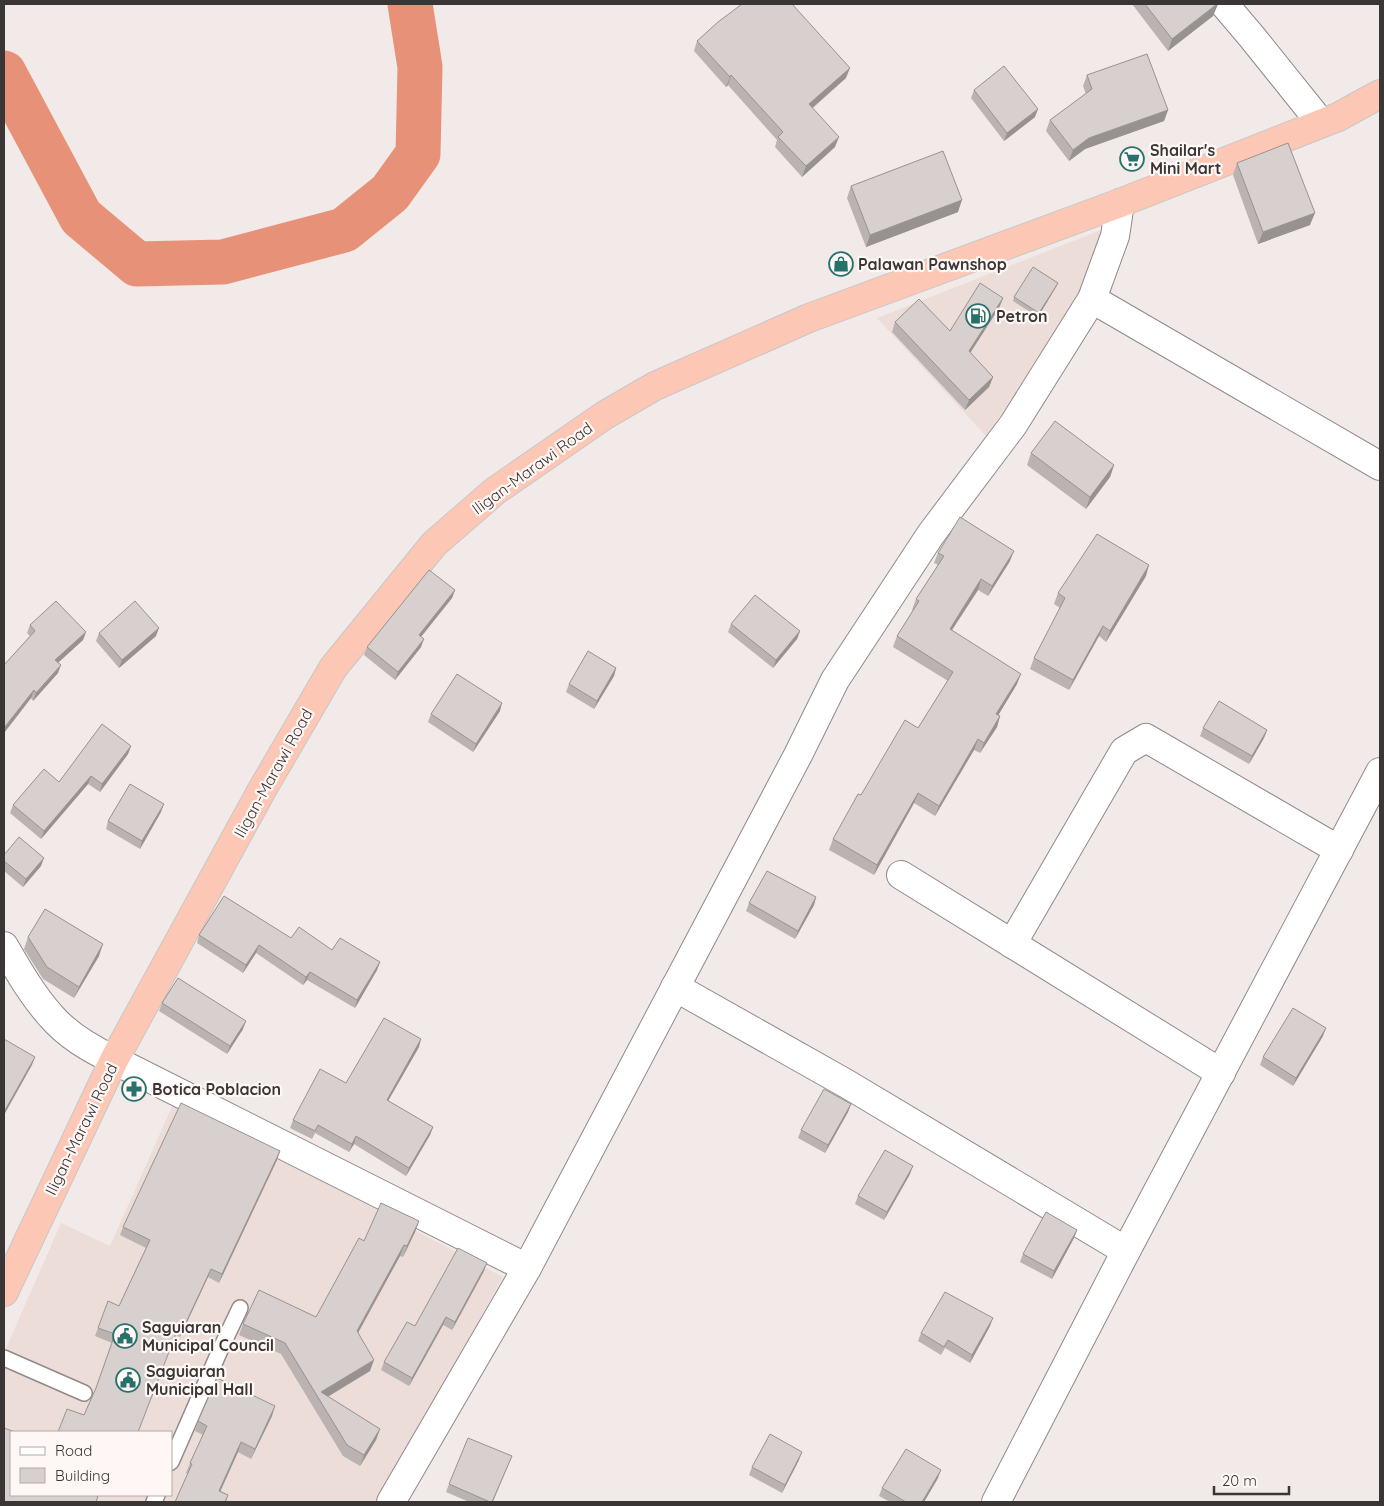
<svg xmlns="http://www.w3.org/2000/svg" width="1384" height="1506" font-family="Quicksand,sans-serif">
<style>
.built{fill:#edddd9;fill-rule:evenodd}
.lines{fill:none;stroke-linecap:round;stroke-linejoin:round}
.river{stroke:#e79278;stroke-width:45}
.lane-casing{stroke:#908a88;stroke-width:18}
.street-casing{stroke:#908a88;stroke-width:30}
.secondary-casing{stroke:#908a88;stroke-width:30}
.highway-casing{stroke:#c8c7c6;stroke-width:30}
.lane{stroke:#fff;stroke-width:15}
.street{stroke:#fff;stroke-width:28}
.secondary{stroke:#fff;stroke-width:28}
.highway{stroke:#fdc7b6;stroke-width:28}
.wall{fill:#bab3b1}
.shaded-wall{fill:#979290}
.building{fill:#d8d0ce;stroke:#979290}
.labels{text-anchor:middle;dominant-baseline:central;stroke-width:4.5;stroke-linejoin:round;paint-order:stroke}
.poi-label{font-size:16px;font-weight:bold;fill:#393635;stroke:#fff7f5;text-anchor:start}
.street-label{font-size:16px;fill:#393635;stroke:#fff7f5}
</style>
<rect width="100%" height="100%" fill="#f1eae8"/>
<g class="built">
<polygon points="1101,230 1108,240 1095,278 986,436 877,318"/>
<path d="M174 1102 503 1277 378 1502H4V1353L61 1223 110 1246ZM11 1432H171V1495H11Z"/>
</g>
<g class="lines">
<polyline class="river" points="4,73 81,217 137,264 223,262 344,230 390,193 418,154 420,67 410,4"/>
<g class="lane-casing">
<g id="lane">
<polyline points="4,1358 84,1393"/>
<polyline points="171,1462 221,1348 240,1308"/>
<polyline points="154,1502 157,1495"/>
</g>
</g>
<g class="street-casing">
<g id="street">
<polyline points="1224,4 1252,37 1321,123"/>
<polyline points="1092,299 1380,466"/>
<polyline points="901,875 1221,1073"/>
<polyline points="1012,944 1124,751 1146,738 1339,850"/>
<polyline points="675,987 847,1084 1126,1251"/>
<polyline points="114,1060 527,1268"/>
<polyline points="391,1502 527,1268 798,755 835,680 931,534 1013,425 1092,299 1115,236 1120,203"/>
<polyline points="996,1502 1126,1251 1380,772"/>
</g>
</g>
<g class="secondary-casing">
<path id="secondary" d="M4 946C18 970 32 995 51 1016 68 1036 91 1049 114 1060"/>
</g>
<g class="highway-casing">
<polyline id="highway" points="4,1292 114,1060 263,788 333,668 434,544 495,491 605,415 655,386 809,318 1120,203 1338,117 1380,94"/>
</g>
<use href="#lane" class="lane"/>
<use href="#street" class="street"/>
<use href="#secondary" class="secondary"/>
<use href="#highway" class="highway"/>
</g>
<g class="wall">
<polygon points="1132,4 1218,4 1213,16 1168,51"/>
<polygon points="697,41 846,78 813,108 835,147 802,177 775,147 777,140 728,85 726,87 694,51"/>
<polygon points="1087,75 1168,110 1164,121 1085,149 1069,161 1046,131 1050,120 1086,94 1083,86"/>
<polygon points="974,90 1035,117 1004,141 971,98"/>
<polygon points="1237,163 1310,225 1258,244 1233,175"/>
<polygon points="851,186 958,212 866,247 847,198"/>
<polygon points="1058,283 1056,287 1038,317 1013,301 1014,297"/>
<polygon points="1003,298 999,308 970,353 993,377 989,387 965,410 892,332 895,322 950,331"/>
<polygon points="1031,453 1114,465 1110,477 1086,509 1027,465"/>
<polygon points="938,553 1010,561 988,596 978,590 952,630 1017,684 998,715 1000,716 997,727 980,753 974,750 935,816 914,803 874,875 829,850 833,839 861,795 918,728 948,681 893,647 897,636 913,610 912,610 916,599 938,565 934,563"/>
<polygon points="1146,576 1106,642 1099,636 1069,690 1030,669 1034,658 1060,608 1054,604 1058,593"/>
<polygon points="455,590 452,598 421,637 421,647 395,680 364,655 367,647"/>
<polygon points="731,624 800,631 797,639 773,668 728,632"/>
<polygon points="30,625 86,632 83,640 58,663 58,673 33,701 31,698 4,733 4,665 30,636 27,633"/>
<polygon points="99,633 156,636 119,668 96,641"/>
<polygon points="616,668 614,676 594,709 566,692 569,684"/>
<polygon points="500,711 473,752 428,722 431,714"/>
<polygon points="1203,728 1267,730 1264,738 1249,764 1200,736"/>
<polygon points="131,746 128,754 100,792 88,784 41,839 10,813 13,805"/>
<polygon points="161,812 140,849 106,829 108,821"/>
<polygon points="4,855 41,866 23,887 4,871"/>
<polygon points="816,897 814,905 795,939 746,911 749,903"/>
<polygon points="199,935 291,938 332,950 380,962 377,970 355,1008 307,980 303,985 256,953 243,973 197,943"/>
<polygon points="28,937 99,956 74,998 43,979 24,949"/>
<polygon points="162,1003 243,1029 227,1054 159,1011"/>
<polygon points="1323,1036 1293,1086 1260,1065 1263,1057"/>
<polygon points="419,1047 388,1101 433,1127 430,1135 406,1176 354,1144 349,1152 315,1133 312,1139 290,1128 293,1120 346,1083"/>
<polygon points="851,1104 848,1112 825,1153 798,1138 801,1130"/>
<polygon points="280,1151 277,1160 219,1283 208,1277 180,1337 176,1335 84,1415 96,1388 112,1343 95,1336 108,1301 119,1306 146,1248 120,1235 123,1227"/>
<polygon points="910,1174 884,1220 855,1204 858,1196"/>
<polygon points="419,1221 415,1232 403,1257 400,1256 358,1333 370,1371 328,1397 380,1429 376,1440 360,1466 343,1456 281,1354 239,1335 243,1324 316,1317 364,1241"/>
<polygon points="1077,1230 1074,1238 1052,1279 1020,1262 1023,1254"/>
<polygon points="484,1271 452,1330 443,1325 409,1386 381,1370 384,1362 415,1326"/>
<polygon points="990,1326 970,1363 945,1348 941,1355 918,1341 921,1333"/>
<polygon points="272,1416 251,1459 238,1452 220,1491 228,1495 226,1502 175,1502 188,1474 186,1473 190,1463 203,1435 195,1431 198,1421"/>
<polygon points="512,1456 493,1502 469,1502 446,1492 449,1484"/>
<polygon points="799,1460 782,1493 749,1475 752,1467"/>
<polygon points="938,1478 924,1502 890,1502 879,1496 882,1488"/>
</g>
<g class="shaded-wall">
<polygon points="1218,4 1213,16 1168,51 1172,39"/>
<polygon points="850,68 846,78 805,114 809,104"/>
<polygon points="731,75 728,85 726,87 730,77"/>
<polygon points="1038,109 1035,117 1004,141 1007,133"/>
<polygon points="1168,110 1164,121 1085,149 1069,161 1073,150 1089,138"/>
<polygon points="839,137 835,147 802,177 806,166"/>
<polygon points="962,200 958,212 866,247 870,235"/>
<polygon points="1315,213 1310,225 1258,244 1263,232"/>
<polygon points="1058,283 1056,287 1038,317 1039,313"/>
<polygon points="1003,298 999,308 965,361 969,351"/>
<polygon points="993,377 989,387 965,410 969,400"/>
<polygon points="1114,465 1110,477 1086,509 1090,497"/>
<polygon points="1014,551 1010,561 988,596 992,586"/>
<polygon points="1149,565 1146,576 1106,642 1110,631"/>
<polygon points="981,579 978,590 946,639 950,629"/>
<polygon points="455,590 452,598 416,643 419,635"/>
<polygon points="1103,626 1099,636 1069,690 1073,680"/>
<polygon points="159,628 156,636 119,668 122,660"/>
<polygon points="800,631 797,639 773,668 776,660"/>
<polygon points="86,632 83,640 52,668 55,660"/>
<polygon points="424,639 421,647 395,680 398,672"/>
<polygon points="61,665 58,673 33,701 36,693"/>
<polygon points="616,668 614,676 594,709 597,701"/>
<polygon points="1021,674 1017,684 993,724 996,714"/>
<polygon points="34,690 31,698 4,733 4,728"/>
<polygon points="502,703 500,711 473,752 476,744"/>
<polygon points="1000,716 997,727 980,753 984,743"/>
<polygon points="1267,730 1264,738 1249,764 1252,756"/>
<polygon points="978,739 974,750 935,816 939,806"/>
<polygon points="131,746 128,754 100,792 102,784"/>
<polygon points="91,776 88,784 41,839 44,831"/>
<polygon points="918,793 914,803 874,875 877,865"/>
<polygon points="164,804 161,812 140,849 142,841"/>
<polygon points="44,858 41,866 23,887 26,879"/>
<polygon points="816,897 814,905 795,939 798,931"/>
<polygon points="103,944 99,956 74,998 79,987"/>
<polygon points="259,945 256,953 243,973 246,965"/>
<polygon points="380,962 377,970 355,1008 357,1000"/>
<polygon points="310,972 307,980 303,985 306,977"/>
<polygon points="246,1021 243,1029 227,1054 230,1046"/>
<polygon points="1326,1028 1323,1036 1293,1086 1296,1078"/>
<polygon points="421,1039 419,1047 384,1108 387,1100"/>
<polygon points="35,1057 32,1065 4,1115 4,1112"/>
<polygon points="851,1104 848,1112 825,1153 828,1145"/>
<polygon points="433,1127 430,1135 406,1176 409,1168"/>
<polygon points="356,1136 354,1144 349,1152 352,1144"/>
<polygon points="280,1151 277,1160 219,1283 222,1274"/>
<polygon points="913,1166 910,1174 884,1220 887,1212"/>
<polygon points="419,1221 415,1232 403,1257 407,1246"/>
<polygon points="1077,1230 1074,1238 1052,1279 1054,1271"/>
<polygon points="404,1245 400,1256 353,1342 357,1331"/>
<polygon points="487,1263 484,1271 452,1330 455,1322"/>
<polygon points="211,1269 208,1277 180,1337 183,1329"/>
<polygon points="446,1317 443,1325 409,1386 412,1378"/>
<polygon points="993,1318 990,1326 970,1363 972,1355"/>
<polygon points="374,1360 370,1371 320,1401 321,1392"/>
<polygon points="275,1406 272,1416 251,1459 255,1449"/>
<polygon points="380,1429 376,1440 360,1466 364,1455"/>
<polygon points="241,1442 238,1452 216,1501 219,1491"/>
<polygon points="802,1452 799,1460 782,1493 785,1485"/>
<polygon points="941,1470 938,1478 924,1502 922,1502"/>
</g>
<g class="building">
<polygon points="742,4 792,4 850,68 809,104 839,137 806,166 778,137 783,132 731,75 730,77 697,41 718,22"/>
<polygon points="1145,4 1217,4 1172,39"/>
<polygon points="1147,54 1168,110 1089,138 1073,150 1050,120 1092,89 1087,75"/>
<polygon points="1004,66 1038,109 1007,133 974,90"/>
<polygon points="1288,143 1315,213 1263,232 1237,163"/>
<polygon points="943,151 962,200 870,235 851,186"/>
<polygon points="1033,267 1058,283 1039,313 1014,297"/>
<polygon points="980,283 1003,298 969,351 993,377 969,400 895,322 919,299 950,331"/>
<polygon points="1055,421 1114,465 1090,497 1031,453"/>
<polygon points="960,517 1014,551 992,586 981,579 950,629 1021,674 996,714 1000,716 984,743 978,739 939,806 918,793 877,865 833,839 858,794 861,795 905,720 918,728 953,672 897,636 919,601 916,599 944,556 938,553"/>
<polygon points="1097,534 1149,565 1110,631 1103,626 1073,680 1034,658 1065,598 1058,593"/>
<polygon points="429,570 455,590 419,635 424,639 398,672 367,647"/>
<polygon points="755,595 800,631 776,660 731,624"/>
<polygon points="56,601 86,632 55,660 61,665 36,693 34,690 4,728 4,665 35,631 30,625"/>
<polygon points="135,601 159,628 122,660 99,633"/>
<polygon points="588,651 616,668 597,701 569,684"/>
<polygon points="457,674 502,703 476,744 431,714"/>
<polygon points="1219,701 1267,730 1252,756 1203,728"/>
<polygon points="102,724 131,746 102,784 91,776 44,831 13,805 44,769 59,782"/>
<polygon points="130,784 164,804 142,841 108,821"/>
<polygon points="19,837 44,858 26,879 4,861 4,855"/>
<polygon points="767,871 816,897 798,931 749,903"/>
<polygon points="224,896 291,938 299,927 332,950 340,938 380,962 357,1000 310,972 306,977 259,945 246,965 199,935"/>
<polygon points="45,909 103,944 79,987 47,967 28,937"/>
<polygon points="178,978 246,1021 230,1046 162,1003"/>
<polygon points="1293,1008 1326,1028 1296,1078 1263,1057"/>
<polygon points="384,1018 421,1039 387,1100 433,1127 409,1168 356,1136 352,1144 318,1125 315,1131 293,1120 320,1069 346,1083"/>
<polygon points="4,1039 35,1057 4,1112"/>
<polygon points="824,1089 851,1104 828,1145 801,1130"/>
<polygon points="181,1103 280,1151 222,1274 211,1269 183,1329 179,1326 138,1432 58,1432 67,1409 84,1415 96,1388 115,1334 98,1328 108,1301 119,1306 150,1240 123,1227"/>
<polygon points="885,1150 913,1166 887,1212 858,1196"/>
<polygon points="381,1203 419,1221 407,1246 404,1245 357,1331 374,1360 321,1392 380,1429 364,1455 347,1445 285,1343 243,1324 259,1290 316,1317 359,1238 364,1241"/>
<polygon points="1046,1212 1077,1230 1054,1271 1023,1254"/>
<polygon points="458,1248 487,1263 455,1322 446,1317 412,1378 384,1362 407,1322 415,1326"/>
<polygon points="945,1292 993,1318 972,1355 948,1340 944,1347 921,1333"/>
<polygon points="217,1378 275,1406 255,1449 241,1442 219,1491 228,1495 225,1502 175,1502 192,1464 190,1463 207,1426 198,1421"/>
<polygon points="4,1428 15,1432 11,1432 11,1495 93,1495 98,1496 96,1502 4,1502"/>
<polygon points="770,1434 802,1452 785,1485 752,1467"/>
<polygon points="468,1438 512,1456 492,1502 490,1502 449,1484"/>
<polygon points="906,1449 941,1470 922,1502 906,1502 882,1488"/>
</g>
<defs>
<g id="supermarket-ring" transform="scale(1.25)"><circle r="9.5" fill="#fff7f5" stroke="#27716b" stroke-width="1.5"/><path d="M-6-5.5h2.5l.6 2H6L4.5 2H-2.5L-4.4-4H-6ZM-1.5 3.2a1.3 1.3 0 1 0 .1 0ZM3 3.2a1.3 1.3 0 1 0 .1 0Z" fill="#27716b"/></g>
<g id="shop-ring" transform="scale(1.25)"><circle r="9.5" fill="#fff7f5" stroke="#27716b" stroke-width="1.5"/><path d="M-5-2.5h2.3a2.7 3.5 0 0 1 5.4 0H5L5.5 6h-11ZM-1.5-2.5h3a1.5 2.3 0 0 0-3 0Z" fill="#27716b"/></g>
<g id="fuel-ring" transform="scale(1.25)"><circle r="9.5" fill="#fff7f5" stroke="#27716b" stroke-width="1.5"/><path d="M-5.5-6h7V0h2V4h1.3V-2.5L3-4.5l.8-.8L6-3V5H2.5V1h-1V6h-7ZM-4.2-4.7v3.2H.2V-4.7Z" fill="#27716b"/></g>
<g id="pharmacy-ring" transform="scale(1.25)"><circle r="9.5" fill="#fff7f5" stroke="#27716b" stroke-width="1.5"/><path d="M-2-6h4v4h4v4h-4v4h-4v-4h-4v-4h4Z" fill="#27716b"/></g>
<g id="civic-ring" transform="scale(1.25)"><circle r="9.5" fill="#fff7f5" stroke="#27716b" stroke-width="1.5"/><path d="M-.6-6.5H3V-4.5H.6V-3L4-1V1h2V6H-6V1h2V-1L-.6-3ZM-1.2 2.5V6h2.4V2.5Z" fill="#27716b"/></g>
</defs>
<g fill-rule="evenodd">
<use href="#supermarket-ring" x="1132" y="159"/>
<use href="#shop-ring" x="841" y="264"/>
<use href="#fuel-ring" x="978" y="316"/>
<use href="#pharmacy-ring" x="134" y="1089"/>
<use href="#civic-ring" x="125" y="1336"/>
<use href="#civic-ring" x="128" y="1380"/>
</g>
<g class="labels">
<g class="poi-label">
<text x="1150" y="150">Shailar's<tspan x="1150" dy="18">Mini Mart</tspan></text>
<text x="858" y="264">Palawan Pawnshop</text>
<text x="996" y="316">Petron</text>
<text x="152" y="1089">Botica Poblacion</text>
<text x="142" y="1327">Saguiaran<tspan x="142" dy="18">Municipal Council</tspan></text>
<text x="146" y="1371">Saguiaran<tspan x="146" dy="18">Municipal Hall</tspan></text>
</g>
<g class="street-label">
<text transform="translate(532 468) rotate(-36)">Iligan-Marawi Road</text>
<text transform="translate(273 773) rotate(-61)">Iligan-Marawi Road</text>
<text transform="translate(81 1129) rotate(-64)">Iligan-Marawi Road</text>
</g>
</g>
<rect width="1384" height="1506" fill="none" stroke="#393635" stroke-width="10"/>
<rect x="10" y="1431" width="162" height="65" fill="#fff7f5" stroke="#b0aaa8"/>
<rect x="20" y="1447" width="25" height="8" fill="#ffffff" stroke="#b0aaa8"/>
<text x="55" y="1456" font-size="15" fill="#393635">Road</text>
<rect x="20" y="1468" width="25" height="15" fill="#d8d0ce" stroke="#b0aaa8"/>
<text x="55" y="1481" font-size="15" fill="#393635">Building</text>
<path d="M1214 1486v8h75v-8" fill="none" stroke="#393635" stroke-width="2.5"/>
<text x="1222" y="1486" font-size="15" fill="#393635" stroke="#fff7f5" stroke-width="4" paint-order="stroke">20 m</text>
</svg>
